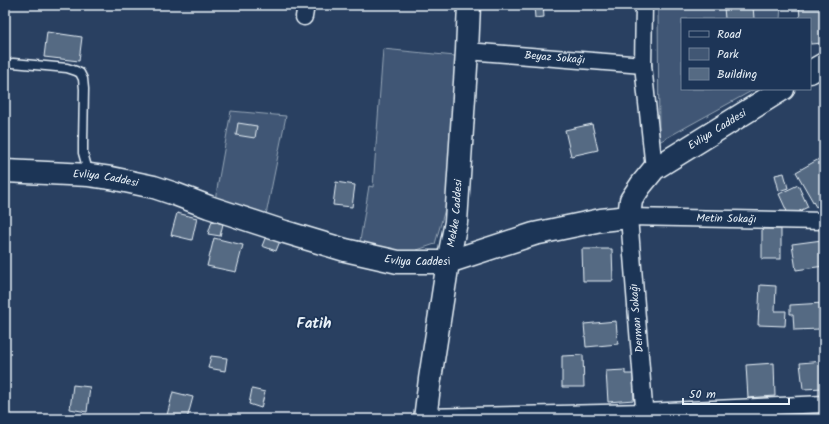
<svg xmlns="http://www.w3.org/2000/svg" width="829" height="424" font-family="Kalam,sans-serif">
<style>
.green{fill:#415774;stroke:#94a4b6}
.building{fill:#556a83;stroke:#e8f1f8}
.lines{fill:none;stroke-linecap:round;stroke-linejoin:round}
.lane-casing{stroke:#e8f1f8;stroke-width:11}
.street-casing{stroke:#e8f1f8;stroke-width:19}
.secondary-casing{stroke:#e8f1f8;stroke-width:25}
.lane{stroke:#1d3557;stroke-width:8}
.street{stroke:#1d3557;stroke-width:16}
.secondary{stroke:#1d3557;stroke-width:22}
.labels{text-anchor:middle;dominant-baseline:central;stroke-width:3.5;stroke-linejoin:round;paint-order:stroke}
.street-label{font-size:11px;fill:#e8f1f8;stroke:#1d3557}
.district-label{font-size:15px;font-weight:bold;fill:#e8f1f8;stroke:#1d3557}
</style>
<rect width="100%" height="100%" fill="#294061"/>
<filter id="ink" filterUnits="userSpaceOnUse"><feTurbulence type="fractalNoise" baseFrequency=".025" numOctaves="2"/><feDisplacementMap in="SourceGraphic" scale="8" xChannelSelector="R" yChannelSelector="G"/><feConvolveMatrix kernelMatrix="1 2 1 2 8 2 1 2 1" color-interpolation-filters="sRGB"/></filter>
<g filter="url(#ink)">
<g class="green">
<polygon points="658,5 781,5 780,19 682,19 682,89 755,89 659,142"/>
<polygon points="383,49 455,56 447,202 435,244 405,254 360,241 369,186 373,187"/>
<polygon points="231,111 286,116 266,215 215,200"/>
</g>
<g class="building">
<polygon points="534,5 543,5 544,17 535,18"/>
<polygon points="799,5 824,5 824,43 810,44 810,19 800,19"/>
<polygon points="753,6 754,19 725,19 724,7"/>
<polygon points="47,32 82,37 79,61 44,57"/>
<polygon points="238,123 257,126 255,138 236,135"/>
<polygon points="592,124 598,150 571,156 565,130"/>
<polygon points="819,159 824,168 824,202 816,207 796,172"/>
<polygon points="784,173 788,188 779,191 775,175"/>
<polygon points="336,182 355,185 352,207 333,205"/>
<polygon points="798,185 808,207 789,216 779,194"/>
<polygon points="177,213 197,218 192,240 171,235"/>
<polygon points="212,221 223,224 220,236 208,234"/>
<rect x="762" y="229" width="19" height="30"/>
<polygon points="266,236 280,241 276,251 262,246"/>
<polygon points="214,238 243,245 236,272 207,266"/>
<polygon points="822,240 824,257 824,266 796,270 792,244"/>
<polygon points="582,249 612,249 613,281 583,281"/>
<polygon points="760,285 776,286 775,311 786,311 785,326 758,325"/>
<polygon points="824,303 824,316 820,316 820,329 794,330 793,314 790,314 790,305"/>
<polygon points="616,321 618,344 586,347 584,324"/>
<polygon points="583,355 584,387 562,387 562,356"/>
<polygon points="211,356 227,358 225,371 208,368"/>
<polygon points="824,361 824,388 803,389 800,363"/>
<polygon points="774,363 775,396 748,398 746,365"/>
<polygon points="625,370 625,374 633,374 634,400 608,402 606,371"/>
<polygon points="73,385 90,387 87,412 70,409"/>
<polygon points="252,389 265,392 261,408 249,404"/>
<polygon points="173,392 193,397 187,419 183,419 167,415"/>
</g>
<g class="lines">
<g class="lane-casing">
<polyline id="lane" points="13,63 67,68 76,71 80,73 83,79 84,89 83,143 83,153 89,174"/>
</g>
<g class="street-casing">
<g id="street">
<polyline points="644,5 643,65 654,169"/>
<polyline points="304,17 306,5"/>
<path id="s1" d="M467 51 643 65"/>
<polyline points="425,417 645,412 824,404"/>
<path id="s2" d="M645 419 629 217 824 221"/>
</g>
</g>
<g class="secondary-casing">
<g id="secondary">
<polyline points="810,72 824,64"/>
<path id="s3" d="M5 171 89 175 111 178 154 187 175 194 209 207 285 232 345 250 398 262H448L534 234 601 220 629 217 631 200 641 185 654 169 783 89"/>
<path id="s4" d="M425 419 430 379 448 262 456 222 467 51 469 5"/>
</g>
</g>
<use href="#lane" class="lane"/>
<use href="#street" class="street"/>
<use href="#secondary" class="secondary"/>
</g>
</g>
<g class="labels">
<g class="street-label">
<text stroke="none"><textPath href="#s1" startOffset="88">Beyaz Sokağı</textPath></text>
<text stroke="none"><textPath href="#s3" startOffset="773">Evliya Caddesi</textPath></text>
<text stroke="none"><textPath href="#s3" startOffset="101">Evliya Caddesi</textPath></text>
<text stroke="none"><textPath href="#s4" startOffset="208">Mekke Caddesi</textPath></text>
<text stroke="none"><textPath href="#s2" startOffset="300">Metin Sokağı</textPath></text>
<text stroke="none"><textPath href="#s3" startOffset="425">Evliya Caddesi</textPath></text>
<text transform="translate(637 318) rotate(-95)">Derman Sokağı</text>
</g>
<g class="district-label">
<text x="314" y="324">Fatih</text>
</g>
</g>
<rect width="829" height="424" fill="none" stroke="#1d3557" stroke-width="20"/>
<rect x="10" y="10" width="809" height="404" fill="none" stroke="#e8f1f8" stroke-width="1.5" filter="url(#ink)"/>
<rect x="681" y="18" width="130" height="72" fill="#1d3557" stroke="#6e8097"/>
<rect x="689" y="31" width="20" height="6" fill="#1d3557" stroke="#6e8097"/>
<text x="717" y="38" font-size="12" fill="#e8f1f8">Road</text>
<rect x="689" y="48" width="20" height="12" fill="#415774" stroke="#6e8097"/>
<text x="717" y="58" font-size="12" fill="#e8f1f8">Park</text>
<rect x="689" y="68" width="20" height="12" fill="#556a83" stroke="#6e8097"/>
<text x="717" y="78" font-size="12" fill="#e8f1f8">Building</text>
<path d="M683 398v6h106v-6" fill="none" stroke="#e8f1f8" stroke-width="2"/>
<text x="689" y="398" font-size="12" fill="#e8f1f8" stroke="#1d3557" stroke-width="3" paint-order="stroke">50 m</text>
</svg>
